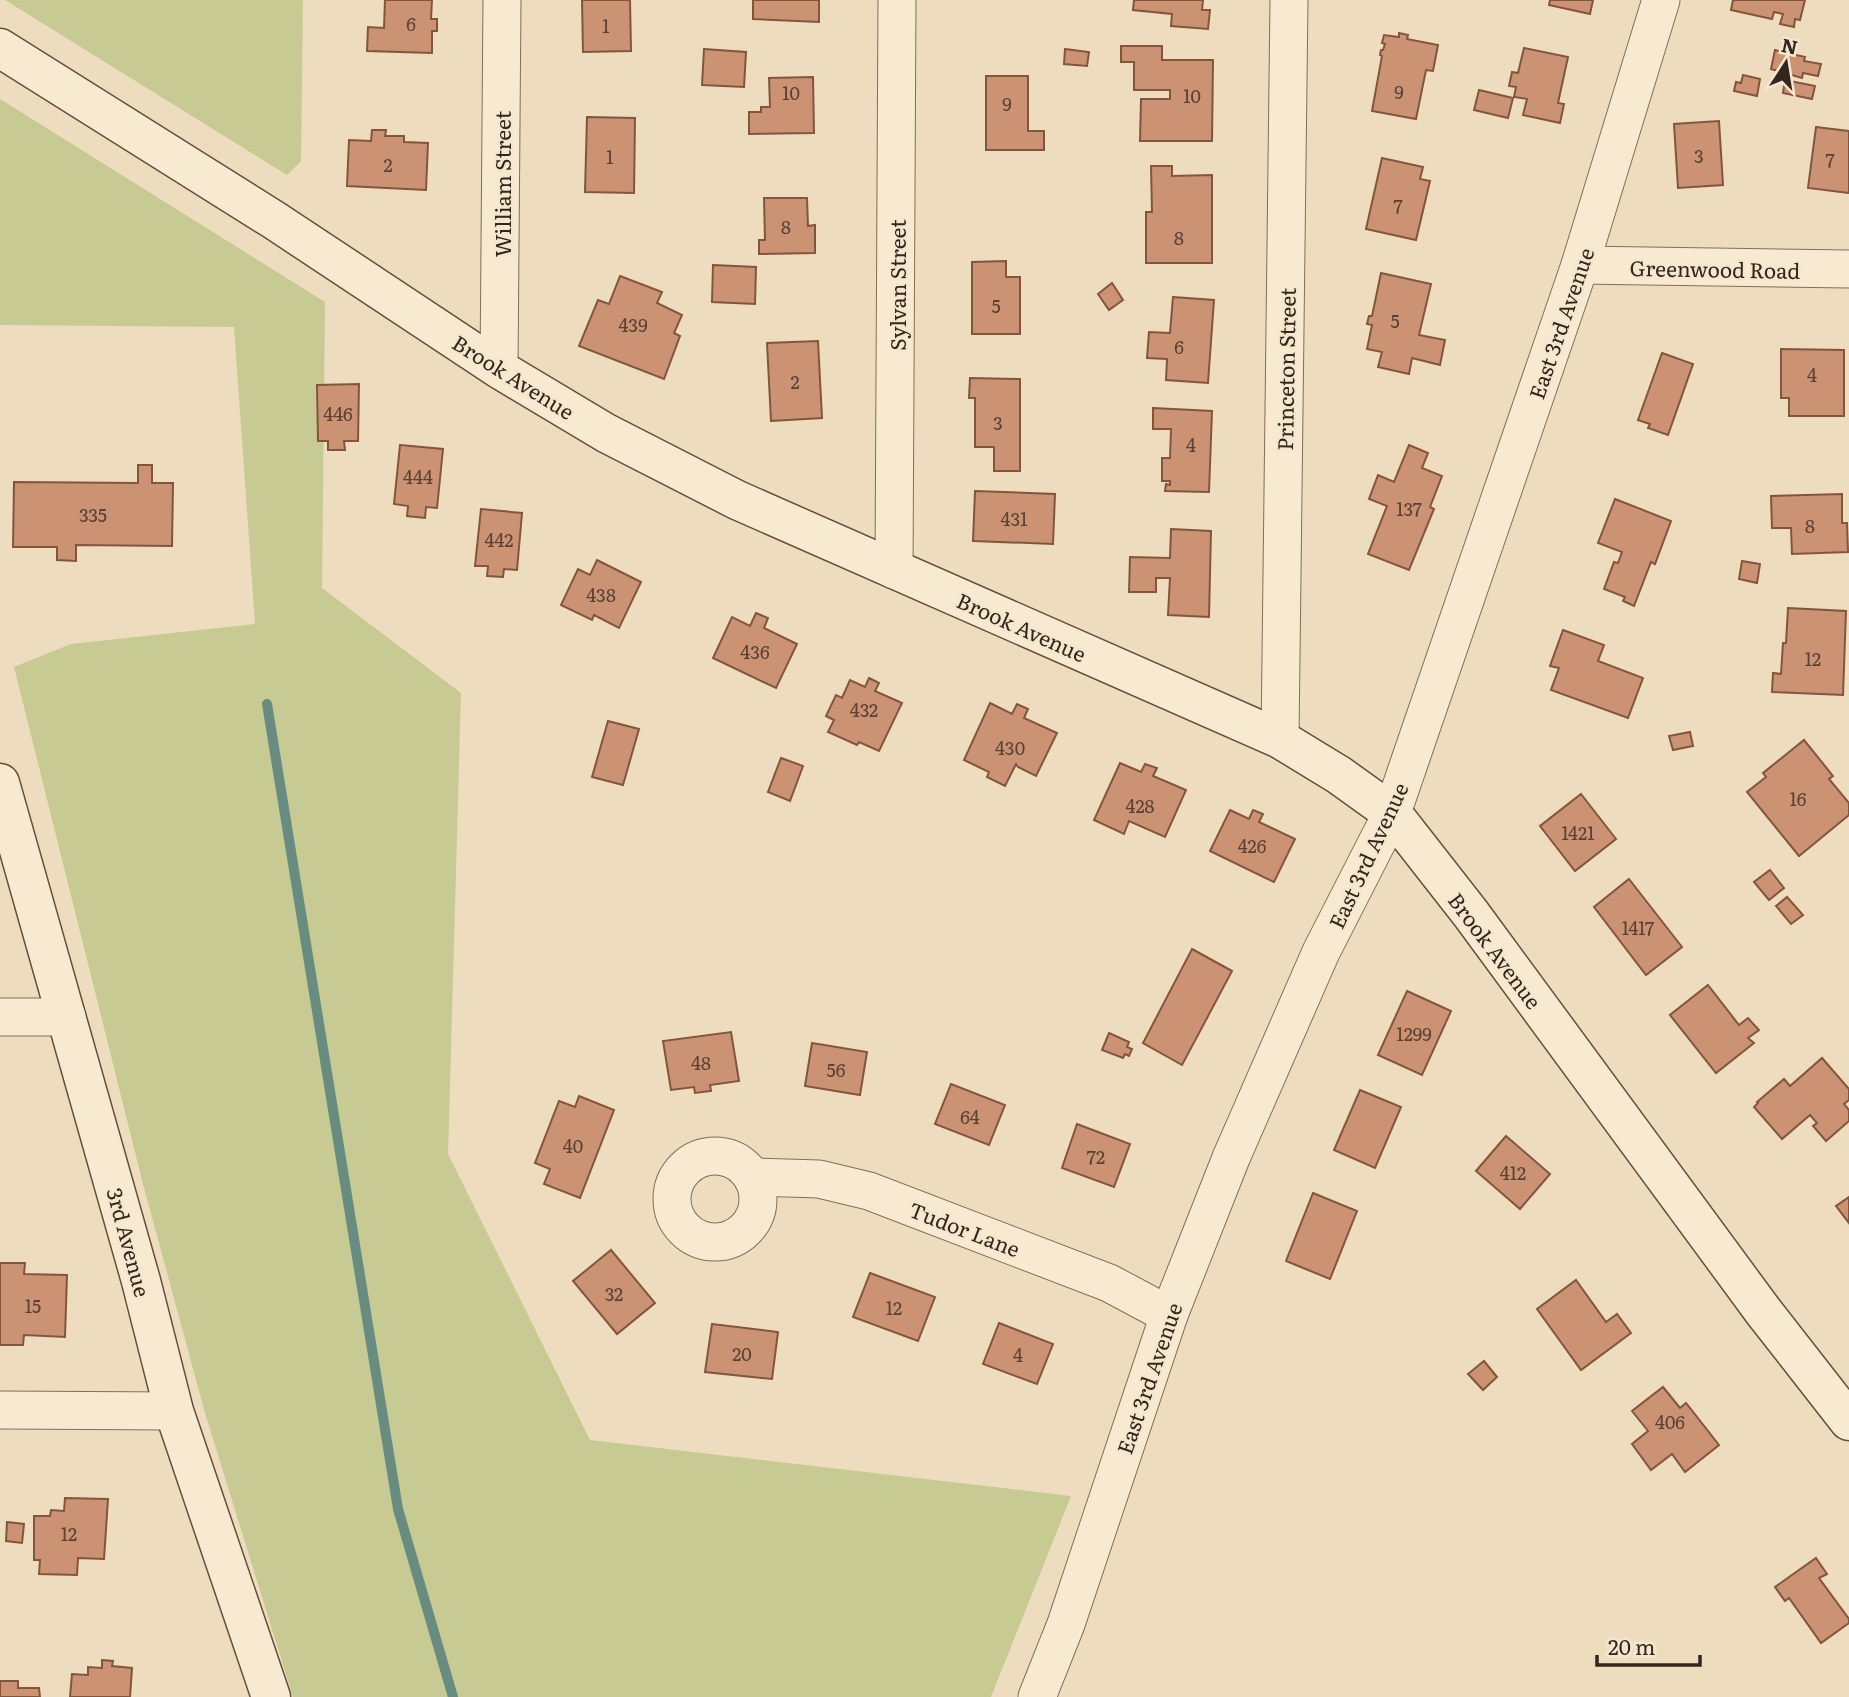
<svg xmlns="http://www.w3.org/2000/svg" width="1849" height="1697" font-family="Literata,serif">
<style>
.green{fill:#c7ca93}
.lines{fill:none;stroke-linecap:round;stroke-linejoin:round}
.stream{stroke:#698c81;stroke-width:10}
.building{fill:#cb9374;stroke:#84553d;stroke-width:2}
.street-casing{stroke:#856d57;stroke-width:39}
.secondary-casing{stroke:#664e3b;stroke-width:41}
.street{stroke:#f8ead1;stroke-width:37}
.secondary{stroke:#f8ead1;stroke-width:38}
.labels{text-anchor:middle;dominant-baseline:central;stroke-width:5;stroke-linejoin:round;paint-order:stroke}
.number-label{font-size:18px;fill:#5a4132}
.street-label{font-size:21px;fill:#34261c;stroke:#f5e7cd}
</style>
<rect width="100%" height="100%" fill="#eddcbe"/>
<g class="green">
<polygon points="5,0 303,0 301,161 287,175"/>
<polygon points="0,99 325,302 322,588 461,693 448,1154 590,1440 1071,1496 991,1697 293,1697 205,1413 143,1184 14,667 71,644 255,624 234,327 0,325"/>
</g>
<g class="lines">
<polyline class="stream" points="267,704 398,1509 453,1697"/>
</g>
<g class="building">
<polygon points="385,0 432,0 431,19 437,19 437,31 432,31 432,53 367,51 368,27 384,28"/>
<polygon points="582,0 630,0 631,51 583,52"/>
<polygon points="753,0 819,0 819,22 753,19"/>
<polygon points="1134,0 1203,0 1202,10 1210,10 1208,29 1171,26 1172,14 1133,10"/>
<polygon points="1550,0 1593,0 1590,14 1549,5"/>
<polygon points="1733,0 1805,0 1800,20 1795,19 1794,27 1780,24 1783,14 1774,12 1772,19 1731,10"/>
<polygon points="1399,33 1408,35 1407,39 1438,45 1433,71 1426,70 1416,119 1372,111 1382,56 1380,55 1381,50 1383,50 1385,44 1382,43 1384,35 1399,37"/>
<polygon points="1121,46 1162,46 1162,60 1213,60 1212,141 1140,141 1141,99 1170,99 1170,90 1134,90 1134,62 1121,62"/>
<polygon points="1524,48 1568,57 1558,103 1564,104 1560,123 1523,115 1527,99 1514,97 1516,87 1509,86 1512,72 1518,73"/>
<polygon points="704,49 746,52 744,87 702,85"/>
<polygon points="1065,49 1089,52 1087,66 1064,64"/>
<polygon points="1775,50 1805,57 1804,61 1821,64 1818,76 1803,73 1802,78 1771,69"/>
<polygon points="1743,75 1760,79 1757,96 1734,91 1736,82 1741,83"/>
<polygon points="986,76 1028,76 1028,131 1044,131 1044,150 986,150"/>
<polygon points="813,77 814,133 749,134 749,112 761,112 761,107 770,107 769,78"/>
<polygon points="1785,80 1815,86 1812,99 1783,93"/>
<polygon points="1479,90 1513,98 1508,118 1474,110"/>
<polygon points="587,117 635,118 634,193 585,192"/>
<polygon points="1719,121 1723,185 1678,188 1674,124"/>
<polygon points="1816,127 1849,131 1849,193 1808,188"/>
<polygon points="372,130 386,130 385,136 404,136 404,142 428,143 426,190 347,186 349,140 371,141"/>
<polygon points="1382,158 1423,167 1420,179 1430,181 1416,240 1366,229"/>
<polygon points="1151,166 1172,166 1172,176 1212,175 1212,263 1146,263 1146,212 1152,212"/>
<polygon points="764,198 807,198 808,226 815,225 815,253 759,254 759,240 765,240"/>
<polygon points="1006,261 1006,277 1020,277 1020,334 972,334 972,262"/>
<polygon points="713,265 756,267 755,304 712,302"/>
<polygon points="1381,273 1431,284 1419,335 1445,340 1440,365 1412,358 1409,374 1378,367 1382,352 1367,349 1372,325 1367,324 1369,316 1372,316"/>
<polygon points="620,276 662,292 657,303 682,315 674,333 680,336 664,379 579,346 598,300 609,304"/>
<polygon points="1112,283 1123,300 1109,310 1098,294"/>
<polygon points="1173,297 1214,300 1208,383 1166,380 1167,359 1147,358 1149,332 1170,333"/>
<polygon points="818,341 822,418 771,421 767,343"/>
<polygon points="1781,349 1844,350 1844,416 1789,416 1789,398 1781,398"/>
<polygon points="1662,353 1693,364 1668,435 1648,428 1650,424 1638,420"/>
<polygon points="970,378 1020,379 1020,471 994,471 994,447 975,447 975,398 969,398"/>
<polygon points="359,384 358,441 344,441 345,450 328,450 328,441 318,441 317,385"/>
<polygon points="1153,408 1212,411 1209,492 1165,491 1166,484 1170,485 1170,481 1162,481 1162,458 1170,458 1171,429 1153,429"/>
<polygon points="400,445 443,449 437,508 426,507 425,518 407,516 408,506 394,504"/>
<polygon points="1409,445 1428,453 1422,468 1442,476 1430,507 1434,509 1409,570 1368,554 1387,506 1369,499 1378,475 1394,482"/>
<polygon points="138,465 152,465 152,483 173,483 172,546 76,545 76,561 57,560 57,547 13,547 14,482 138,483"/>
<polygon points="975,491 1055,494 1053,544 973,541"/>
<polygon points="1842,494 1842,523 1847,523 1848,552 1792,554 1791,528 1772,528 1771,496"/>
<polygon points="1615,499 1671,521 1655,564 1651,562 1634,606 1623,601 1625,597 1604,589 1614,562 1618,563 1622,552 1598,543"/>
<polygon points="481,509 522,513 517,570 504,569 503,577 487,576 488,566 475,566"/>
<polygon points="1171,529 1211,531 1209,617 1168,615 1170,578 1156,578 1156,592 1129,592 1130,557 1170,558"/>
<polygon points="597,560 641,582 619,628 594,615 592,620 561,605 578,569 590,575"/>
<polygon points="1742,561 1760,564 1757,583 1739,579"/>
<polygon points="1788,608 1846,611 1843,695 1772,692 1773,673 1781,674 1783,643 1786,643"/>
<polygon points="756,613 768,618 764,628 797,644 776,688 713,658 732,617 750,626"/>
<polygon points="1563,630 1604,645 1598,661 1643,678 1628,718 1551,690 1559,668 1550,666"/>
<polygon points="869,678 879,683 875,691 902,703 879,751 859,742 857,745 828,732 834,720 826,716 836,695 842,698 850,680 865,687"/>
<polygon points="990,703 1012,714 1017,704 1028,709 1024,718 1057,733 1036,776 1018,767 1016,764 1005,786 987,777 989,772 964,760"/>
<polygon points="608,721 639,729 623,785 592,777"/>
<polygon points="1690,732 1693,746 1673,750 1669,736"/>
<polygon points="1804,740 1833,776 1829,779 1849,803 1849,815 1799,856 1747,792 1766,777 1763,773"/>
<polygon points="781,758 803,766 790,801 768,792"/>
<polygon points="1120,763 1141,772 1145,764 1157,768 1153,776 1186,790 1165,837 1129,821 1124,834 1094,820"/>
<polygon points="1581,794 1616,839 1575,871 1540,826"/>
<polygon points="1230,810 1249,819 1253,810 1263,814 1259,822 1295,839 1274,882 1210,851"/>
<polygon points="1770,870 1784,888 1769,900 1754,882"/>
<polygon points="1629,879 1682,947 1646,975 1594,907"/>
<polygon points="1787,897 1803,915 1791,924 1776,906"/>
<polygon points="1192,949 1232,971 1182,1065 1143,1043"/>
<polygon points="1708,985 1739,1025 1748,1018 1759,1030 1748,1038 1754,1043 1716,1073 1670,1015"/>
<polygon points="1407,991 1451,1011 1422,1075 1378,1055"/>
<polygon points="731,1032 739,1081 710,1085 711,1091 695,1093 694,1087 671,1090 663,1041"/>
<polygon points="1109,1033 1129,1042 1127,1047 1132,1049 1129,1056 1125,1054 1123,1058 1102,1050"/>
<polygon points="812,1043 867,1052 860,1095 805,1086"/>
<polygon points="1822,1058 1849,1089 1849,1100 1844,1104 1849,1110 1849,1121 1826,1141 1813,1126 1817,1123 1810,1115 1782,1139 1754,1107 1758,1103 1757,1102 1784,1079 1790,1086"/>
<polygon points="951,1084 1005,1105 989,1145 935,1124"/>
<polygon points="1360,1090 1401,1107 1375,1168 1334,1150"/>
<polygon points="579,1096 614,1110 580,1198 544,1184 550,1169 535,1163 559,1101 575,1107"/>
<polygon points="1077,1124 1130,1144 1114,1187 1062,1168"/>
<polygon points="1506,1136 1550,1174 1520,1209 1476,1171"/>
<polygon points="1313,1193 1357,1211 1330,1279 1286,1261"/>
<polygon points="1849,1197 1849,1223 1836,1206"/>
<polygon points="611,1250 655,1303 617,1334 573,1281"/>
<polygon points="0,1263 25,1263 24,1274 67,1275 65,1337 24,1335 23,1345 0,1345"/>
<polygon points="870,1273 935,1297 918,1341 853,1317"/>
<polygon points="1576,1280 1606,1322 1617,1314 1631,1333 1581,1370 1537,1309"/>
<polygon points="999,1323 1053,1344 1037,1384 983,1364"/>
<polygon points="712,1324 778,1332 772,1379 705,1372"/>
<polygon points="1484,1361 1497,1377 1483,1390 1468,1374"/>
<polygon points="1663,1387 1680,1408 1686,1403 1719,1445 1685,1472 1672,1454 1651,1470 1632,1444 1648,1431 1632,1411"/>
<polygon points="65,1498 108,1499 104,1559 78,1558 77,1575 39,1574 40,1560 34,1560 34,1516 50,1516 51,1510 64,1511"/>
<polygon points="7,1522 24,1524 22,1543 6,1541"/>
<polygon points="1816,1558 1827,1574 1819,1578 1849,1619 1849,1623 1821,1643 1789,1598 1785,1601 1775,1587"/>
<polygon points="102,1660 113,1661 112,1666 132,1668 130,1697 70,1697 72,1674 88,1675 88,1667 102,1668"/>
<polygon points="0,1681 18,1681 18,1688 39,1688 40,1697 0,1697"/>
</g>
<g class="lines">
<g class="street-casing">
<g id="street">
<polyline points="1580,265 1849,269"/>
<polyline points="499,369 502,0"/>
<polyline points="894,570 897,0"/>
<polyline points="1280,739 1289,0"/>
<polyline points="0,1017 67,1017"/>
<circle cx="715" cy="1199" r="43"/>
<polyline points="752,1177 819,1179 869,1191 1109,1283 1169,1315"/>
<polyline points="0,1410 174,1411"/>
<polyline points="1037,1697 1066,1624 1169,1315 1231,1158 1321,952 1392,813 1580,265 1661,0"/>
</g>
</g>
<g class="secondary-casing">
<g id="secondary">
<polyline points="0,48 274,220 499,369 606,433 737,500 1280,739 1339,775 1392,813 1471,914 1763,1311 1849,1421"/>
<polyline points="0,783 141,1281 174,1411 271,1697"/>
</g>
</g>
<use href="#street" class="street"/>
<use href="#secondary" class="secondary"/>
</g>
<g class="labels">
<g class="number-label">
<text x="411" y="23">6</text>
<text x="606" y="25">1</text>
<text x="1399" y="91">9</text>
<text x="791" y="92">10</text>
<text x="1192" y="95">10</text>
<text x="1007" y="103">9</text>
<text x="1699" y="155">3</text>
<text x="610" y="156">1</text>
<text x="1830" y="159">7</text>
<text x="388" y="164">2</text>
<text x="1398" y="205">7</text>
<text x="786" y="226">8</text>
<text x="1179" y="237">8</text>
<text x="996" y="305">5</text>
<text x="1395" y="320">5</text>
<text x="633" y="324">439</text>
<text x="1179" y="346">6</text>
<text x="1812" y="374">4</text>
<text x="795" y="381">2</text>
<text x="338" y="413">446</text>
<text x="998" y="422">3</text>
<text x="1191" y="444">4</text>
<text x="418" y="476">444</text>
<text x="1409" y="508">137</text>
<text x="93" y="514">335</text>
<text x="1014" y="518">431</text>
<text x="1810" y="525">8</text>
<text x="499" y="539">442</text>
<text x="601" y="594">438</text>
<text x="755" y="651">436</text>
<text x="1813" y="658">12</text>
<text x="864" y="709">432</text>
<text x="1010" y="747">430</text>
<text x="1798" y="798">16</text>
<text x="1140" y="805">428</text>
<text x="1578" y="832">1421</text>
<text x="1252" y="845">426</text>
<text x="1638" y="927">1417</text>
<text x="1414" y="1033">1299</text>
<text x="701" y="1062">48</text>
<text x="836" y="1069">56</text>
<text x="970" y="1116">64</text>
<text x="573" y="1145">40</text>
<text x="1096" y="1156">72</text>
<text x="1513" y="1172">412</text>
<text x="614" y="1293">32</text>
<text x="33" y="1305">15</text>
<text x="894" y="1307">12</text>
<text x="742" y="1353">20</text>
<text x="1018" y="1354">4</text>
<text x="1670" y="1421">406</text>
<text x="69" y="1533">12</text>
</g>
<g class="street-label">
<text transform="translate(501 184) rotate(-90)">William Street</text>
<text transform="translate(1715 268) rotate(1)">Greenwood Road</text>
<text transform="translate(896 285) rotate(-90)">Sylvan Street</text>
<text transform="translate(1560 323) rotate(-71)">East 3rd Avenue</text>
<text transform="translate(1285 369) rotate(-89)">Princeton Street</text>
<text transform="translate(514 376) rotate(32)">Brook Avenue</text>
<text transform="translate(1022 626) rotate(24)">Brook Avenue</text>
<text transform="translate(1367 855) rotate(-65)">East 3rd Avenue</text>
<text transform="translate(1496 950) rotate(53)">Brook Avenue</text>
<text transform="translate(965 1228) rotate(21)">Tudor Lane</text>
<text transform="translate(130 1242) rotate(75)">3rd Avenue</text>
<text transform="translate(1148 1378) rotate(-71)">East 3rd Avenue</text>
</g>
</g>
<g transform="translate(1786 63) rotate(12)" stroke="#f5e7cd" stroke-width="5" paint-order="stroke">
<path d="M0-5L12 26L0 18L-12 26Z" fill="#34261c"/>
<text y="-10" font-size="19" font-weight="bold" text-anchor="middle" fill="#34261c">N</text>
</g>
<path d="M1597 1655v10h103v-10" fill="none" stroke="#34261c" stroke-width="3.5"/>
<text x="1608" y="1655" font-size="21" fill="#34261c" stroke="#f5e7cd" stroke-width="5" paint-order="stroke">20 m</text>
</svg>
